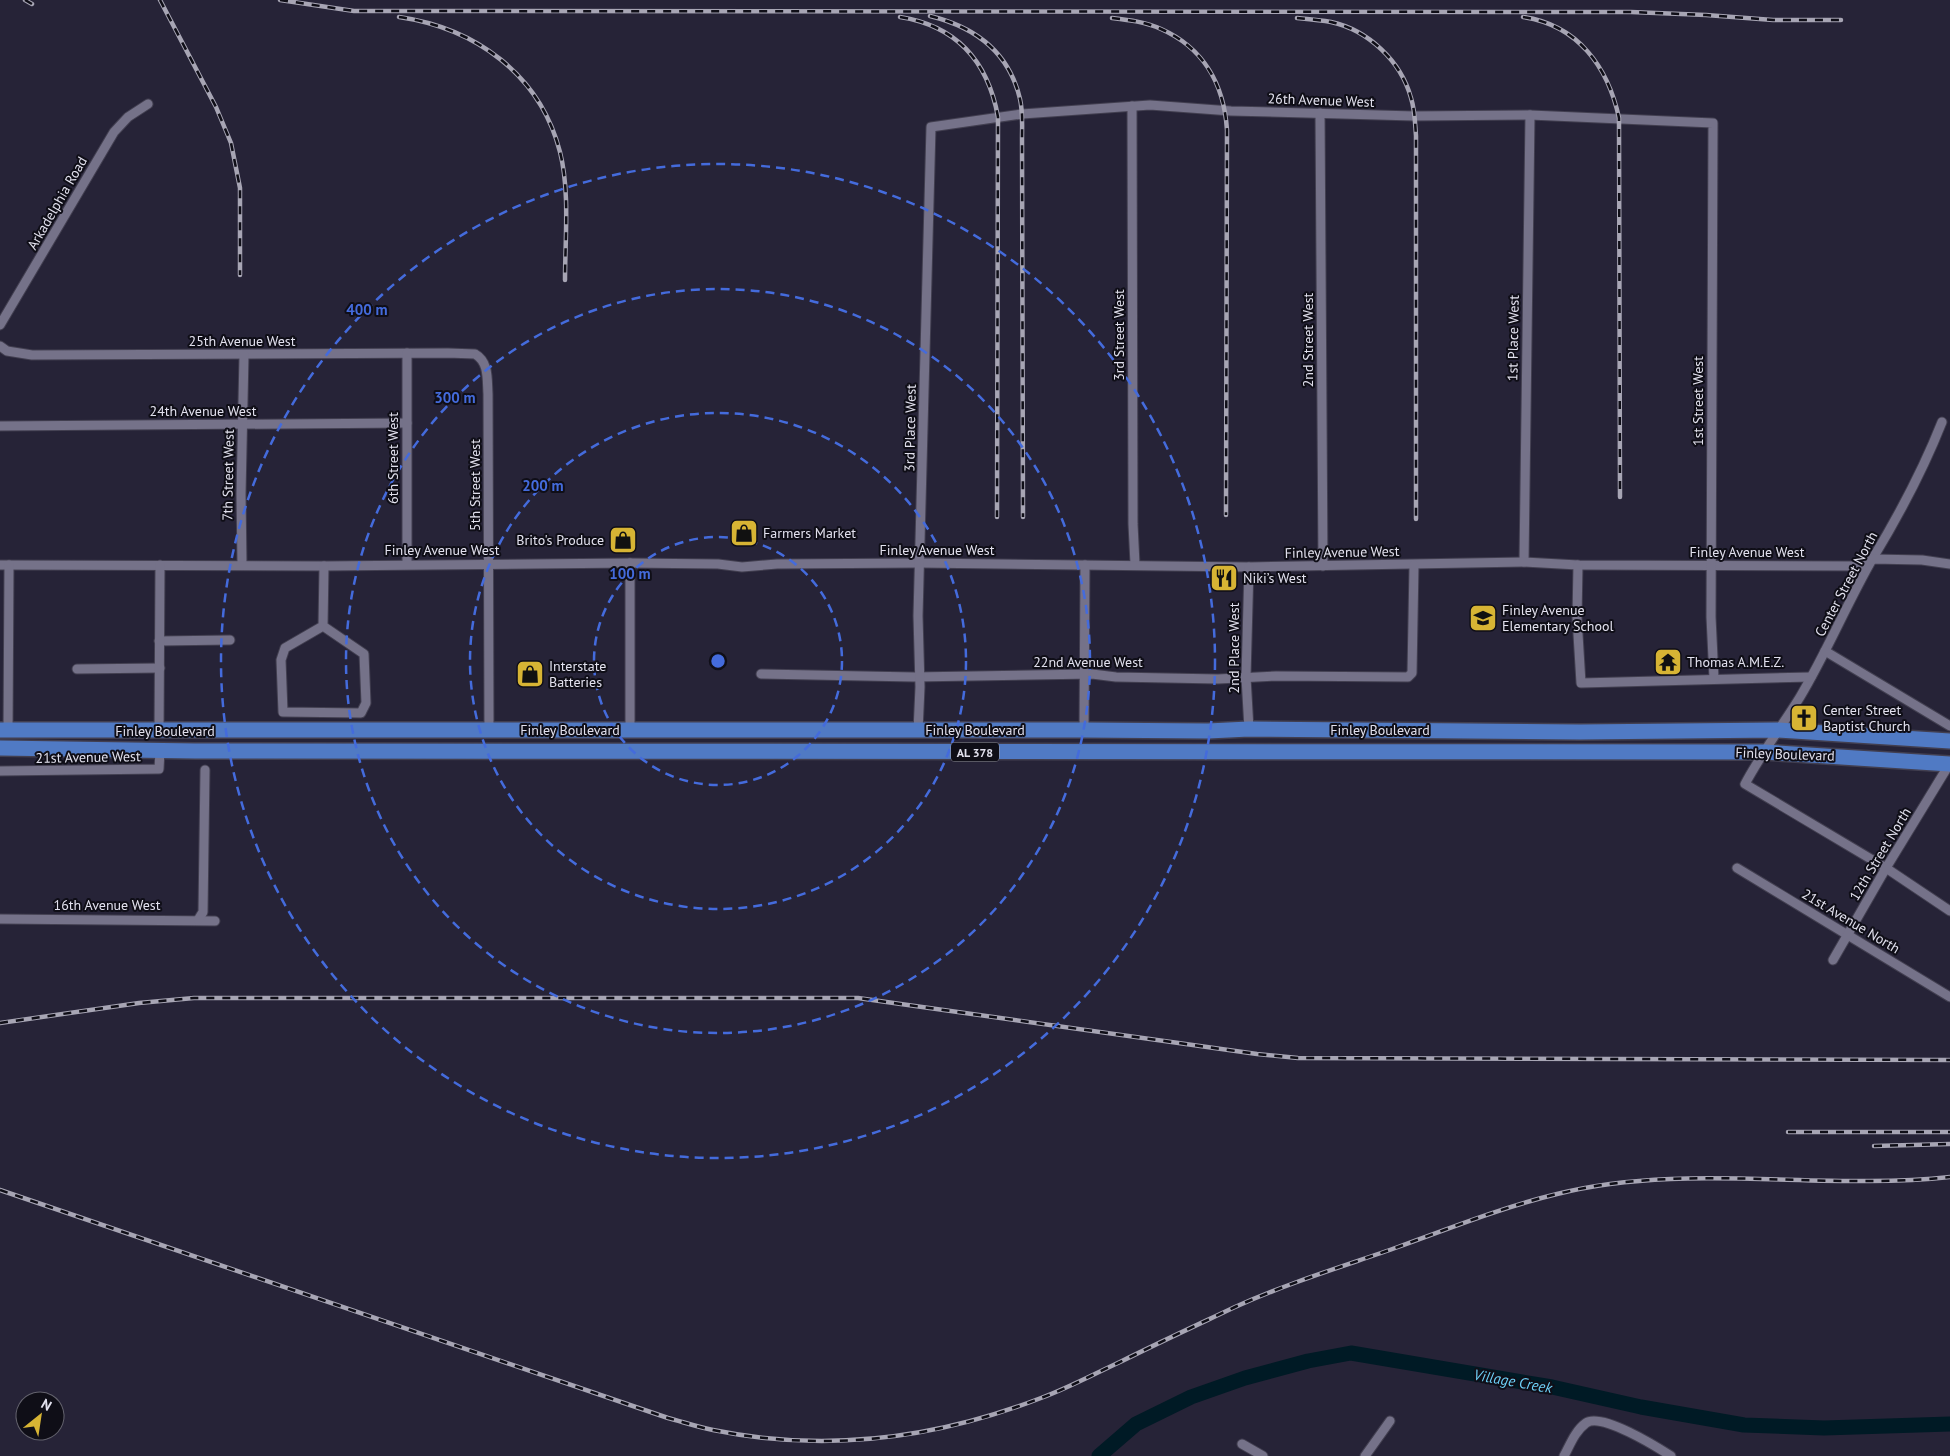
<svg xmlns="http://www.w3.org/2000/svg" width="1950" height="1456" font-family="'PT Sans',sans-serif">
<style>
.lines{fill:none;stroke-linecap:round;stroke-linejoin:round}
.river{stroke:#001a25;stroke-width:15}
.street-casing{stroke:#423f50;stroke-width:11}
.primary-casing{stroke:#423f50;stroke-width:18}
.street{stroke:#757289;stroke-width:9}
.primary{stroke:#507ac4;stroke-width:15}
.rail-casing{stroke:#a7a5b4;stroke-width:4.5}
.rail{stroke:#0f0e17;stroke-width:2.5;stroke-dasharray:8;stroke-linecap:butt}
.ring{fill:none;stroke:#446bdc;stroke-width:2.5;stroke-dasharray:9 6}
.labels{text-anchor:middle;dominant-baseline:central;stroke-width:4;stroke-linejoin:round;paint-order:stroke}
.shield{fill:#0f0e17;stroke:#a3a2ae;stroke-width:1}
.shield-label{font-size:12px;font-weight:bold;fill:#e2e1ee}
.street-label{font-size:14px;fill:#e2e1ee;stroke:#0f0e17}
.poi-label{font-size:14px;fill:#e2e1ee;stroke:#0f0e17;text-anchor:start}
.water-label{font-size:15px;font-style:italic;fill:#6ed1f8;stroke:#0f0e17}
.centre{fill:#446bdc;stroke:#0f0e17;stroke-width:2.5}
.ring-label{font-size:15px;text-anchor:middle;font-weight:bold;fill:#446bdc;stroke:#0f0e17;stroke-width:4;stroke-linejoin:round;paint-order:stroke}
</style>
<rect width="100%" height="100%" fill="#262337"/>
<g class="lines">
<polyline class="river" points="1099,1456 1136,1424 1191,1397 1245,1378 1308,1361 1351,1353 1552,1387 1641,1407 1744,1425 1824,1428 1950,1424"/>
<g class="street-casing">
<g id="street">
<polyline points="1132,106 1133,524 1135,564"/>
<polyline points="1320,113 1323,566"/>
<polyline points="0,325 114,132 128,117 148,104"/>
<path d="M0 346 7 351 32 355 448 353 475 354C489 362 487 379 488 394L489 730"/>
<path d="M1942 422C1923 470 1899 515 1873 558 1847 603 1827 652 1800 697 1782 726 1761 754 1745 784L1886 868 1950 911"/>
<polyline points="0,426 407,423"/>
<polyline points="1524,562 1530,115"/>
<polyline points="630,563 630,729"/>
<polyline points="242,564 241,494 244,355"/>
<polyline points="407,564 407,353"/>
<polyline points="0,565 324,566 630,563 718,564 742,567 777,564 920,563 1249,567 1524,562 1578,565 1859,566 1873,559 1922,560 1950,564"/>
<polyline points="1578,565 1577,618 1581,683 1811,677"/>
<polyline points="323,626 285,648 281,660 283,712 361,713 366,703 364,654 323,626 324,566"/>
<polyline points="159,641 230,640"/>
<polyline points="1825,651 1950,726"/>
<polyline points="77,669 160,668"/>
<polyline points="761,674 914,677 1092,674 1116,677 1218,679 1276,676 1408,677 1412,673 1414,565"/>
<polyline points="1249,729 1246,677 1249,567"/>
<polyline points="1084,730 1085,565"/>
<polyline points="8,731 9,565"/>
<polyline points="159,731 160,565"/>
<polyline points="918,731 920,687 918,616 931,127 1022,114 1150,105 1231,111 1414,116 1530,115 1713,123 1711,617 1714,679"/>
<polyline points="0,771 159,769 160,751"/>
<polyline points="1737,868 1950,997"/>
<polyline points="0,919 215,921"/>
<polyline points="198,920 203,912 205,770"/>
<polyline points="1833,960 1886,868 1950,763"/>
<polyline points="1242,1444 1263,1456"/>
<polyline points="1365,1456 1390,1421"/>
<path d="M1564 1456C1570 1445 1575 1431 1586 1423 1601 1412 1657 1447 1671 1456"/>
</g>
</g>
<g class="primary-casing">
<g id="primary">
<polyline points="0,730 1084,730 1208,731 1249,729 1580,732 1777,730 1950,741"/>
<polyline points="0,748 195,751 1764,752 1950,764"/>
</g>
</g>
<use href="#street" class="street"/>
<use href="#primary" class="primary"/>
<g class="rail-casing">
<g id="rail">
<polyline points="25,0 32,4"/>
<polyline points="160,0 216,107 231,143 240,188 240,275"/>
<polyline points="280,0 354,11 1631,12 1706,15 1773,20 1841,20"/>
<path d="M930 16C975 27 1009 52 1020 99 1023 112 1022 125 1022 138L1023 517"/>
<path d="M399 17C475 28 540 74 560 152 570 191 565 240 565 280"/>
<path d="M900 17C957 26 988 62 998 117L997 517"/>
<path d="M1523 17C1578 25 1608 67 1619 118L1620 497"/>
<path d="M1112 18C1129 20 1146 22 1161 29 1204 48 1224 85 1227 130L1226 515"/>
<path d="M1297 18C1308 19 1320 20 1331 22 1368 30 1401 61 1411 98 1415 110 1415 123 1416 136V519"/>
<polyline points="0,1023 139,1003 194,998 858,998 1257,1054 1298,1058 1950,1060"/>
<polyline points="1788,1132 1950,1132"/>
<polyline points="1874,1146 1950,1144"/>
<path d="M0 1190 668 1418C683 1422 698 1427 713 1430 826 1453 935 1439 1041 1398 1068 1388 1094 1374 1120 1362 1158 1343 1197 1325 1235 1307 1288 1283 1344 1266 1398 1247 1450 1228 1503 1207 1557 1194 1683 1162 1821 1191 1950 1177"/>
</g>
</g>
<use href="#rail" class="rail"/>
</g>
<g class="ring">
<circle cx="718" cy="661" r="124"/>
<circle cx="718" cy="661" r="248"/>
<circle cx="718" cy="661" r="372"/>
<circle cx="718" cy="661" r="497"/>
</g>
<defs>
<g id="shop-square" transform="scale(1.4375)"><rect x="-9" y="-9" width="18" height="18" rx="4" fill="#d7b434" stroke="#0f0e17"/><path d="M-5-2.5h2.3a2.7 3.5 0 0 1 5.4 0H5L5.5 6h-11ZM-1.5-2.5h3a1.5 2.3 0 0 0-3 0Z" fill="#111"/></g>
<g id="restaurant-square" transform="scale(1.4375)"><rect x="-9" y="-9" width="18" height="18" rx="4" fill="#d7b434" stroke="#0f0e17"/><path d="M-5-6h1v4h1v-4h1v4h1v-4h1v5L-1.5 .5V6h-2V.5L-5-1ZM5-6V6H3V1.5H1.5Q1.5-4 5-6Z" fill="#111"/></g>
<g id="school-square" transform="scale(1.4375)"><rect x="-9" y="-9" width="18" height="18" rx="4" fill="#d7b434" stroke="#0f0e17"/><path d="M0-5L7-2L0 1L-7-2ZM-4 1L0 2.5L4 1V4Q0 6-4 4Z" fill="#111"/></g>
<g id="temple-square" transform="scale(1.4375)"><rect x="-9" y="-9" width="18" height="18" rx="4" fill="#d7b434" stroke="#0f0e17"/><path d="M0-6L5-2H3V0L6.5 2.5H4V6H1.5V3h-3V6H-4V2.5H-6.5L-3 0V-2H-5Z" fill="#111"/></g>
<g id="church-square" transform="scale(1.4375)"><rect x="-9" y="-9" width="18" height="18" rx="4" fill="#d7b434" stroke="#0f0e17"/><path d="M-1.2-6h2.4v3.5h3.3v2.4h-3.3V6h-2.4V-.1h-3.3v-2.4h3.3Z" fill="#111"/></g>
</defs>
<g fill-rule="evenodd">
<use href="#shop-square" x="744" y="533"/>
<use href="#shop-square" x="623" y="540"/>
<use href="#restaurant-square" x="1224" y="578"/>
<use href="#school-square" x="1483" y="618"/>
<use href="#temple-square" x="1668" y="662"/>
<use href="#shop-square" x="530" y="674"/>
<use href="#church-square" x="1804" y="718"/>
</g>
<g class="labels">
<rect class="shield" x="951" y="742.5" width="48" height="19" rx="4"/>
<g class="shield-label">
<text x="975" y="752">AL 378</text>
</g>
<g class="street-label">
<text transform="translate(1321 100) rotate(2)">26th Avenue West</text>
<text transform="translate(57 203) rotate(-60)">Arkadelphia Road</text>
<text transform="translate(1119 335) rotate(-90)">3rd Street West</text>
<text transform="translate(1513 338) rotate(-89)">1st Place West</text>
<text transform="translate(1308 340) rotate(-90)">2nd Street West</text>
<text x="242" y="341">25th Avenue West</text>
<text transform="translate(1698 401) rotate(-90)">1st Street West</text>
<text x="203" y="411">24th Avenue West</text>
<text transform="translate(910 428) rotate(-89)">3rd Place West</text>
<text transform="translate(393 458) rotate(-90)">6th Street West</text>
<text transform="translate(228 475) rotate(-89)">7th Street West</text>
<text transform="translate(475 485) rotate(-90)">5th Street West</text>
<text x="442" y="550">Finley Avenue West</text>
<text x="937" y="550">Finley Avenue West</text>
<text transform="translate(1342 552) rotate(-1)">Finley Avenue West</text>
<text x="1747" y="552">Finley Avenue West</text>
<text transform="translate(1846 584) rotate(-62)">Center Street North</text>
<text transform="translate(1234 648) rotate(-90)">2nd Place West</text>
<text x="1088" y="662">22nd Avenue West</text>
<text x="570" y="730">Finley Boulevard</text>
<text x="975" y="730">Finley Boulevard</text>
<text x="1380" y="730">Finley Boulevard</text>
<text x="165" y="731">Finley Boulevard</text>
<text transform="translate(1785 754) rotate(2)">Finley Boulevard</text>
<text transform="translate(88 757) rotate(-1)">21st Avenue West</text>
<text transform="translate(1880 854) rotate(-59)">12th Street North</text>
<text x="107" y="905">16th Avenue West</text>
<text transform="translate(1851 921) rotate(31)">21st Avenue North</text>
</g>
<g class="poi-label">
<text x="763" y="533">Farmers Market</text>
<text x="604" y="540" text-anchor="end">Brito's Produce</text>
<text x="1243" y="578">Niki’s West</text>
<text x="1502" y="610">Finley Avenue<tspan x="1502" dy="16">Elementary School</tspan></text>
<text x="1687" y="662">Thomas A.M.E.Z.</text>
<text x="549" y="666">Interstate<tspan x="549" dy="16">Batteries</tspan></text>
<text x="1823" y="710">Center Street<tspan x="1823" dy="16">Baptist Church</tspan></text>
</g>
<g class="water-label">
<text transform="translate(1513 1381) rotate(10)">Village Creek</text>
</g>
</g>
<circle cx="718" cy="661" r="8" class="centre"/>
<g class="ring-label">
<text x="367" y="315">400 m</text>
<text x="455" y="403">300 m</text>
<text x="543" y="491">200 m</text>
<text x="630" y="579">100 m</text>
</g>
<g transform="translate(40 1416) rotate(30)"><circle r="24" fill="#0f0e17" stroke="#63626d"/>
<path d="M0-4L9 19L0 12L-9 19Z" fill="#d7b434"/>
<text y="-8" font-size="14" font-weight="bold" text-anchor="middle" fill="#e2e1ee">N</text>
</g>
</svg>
